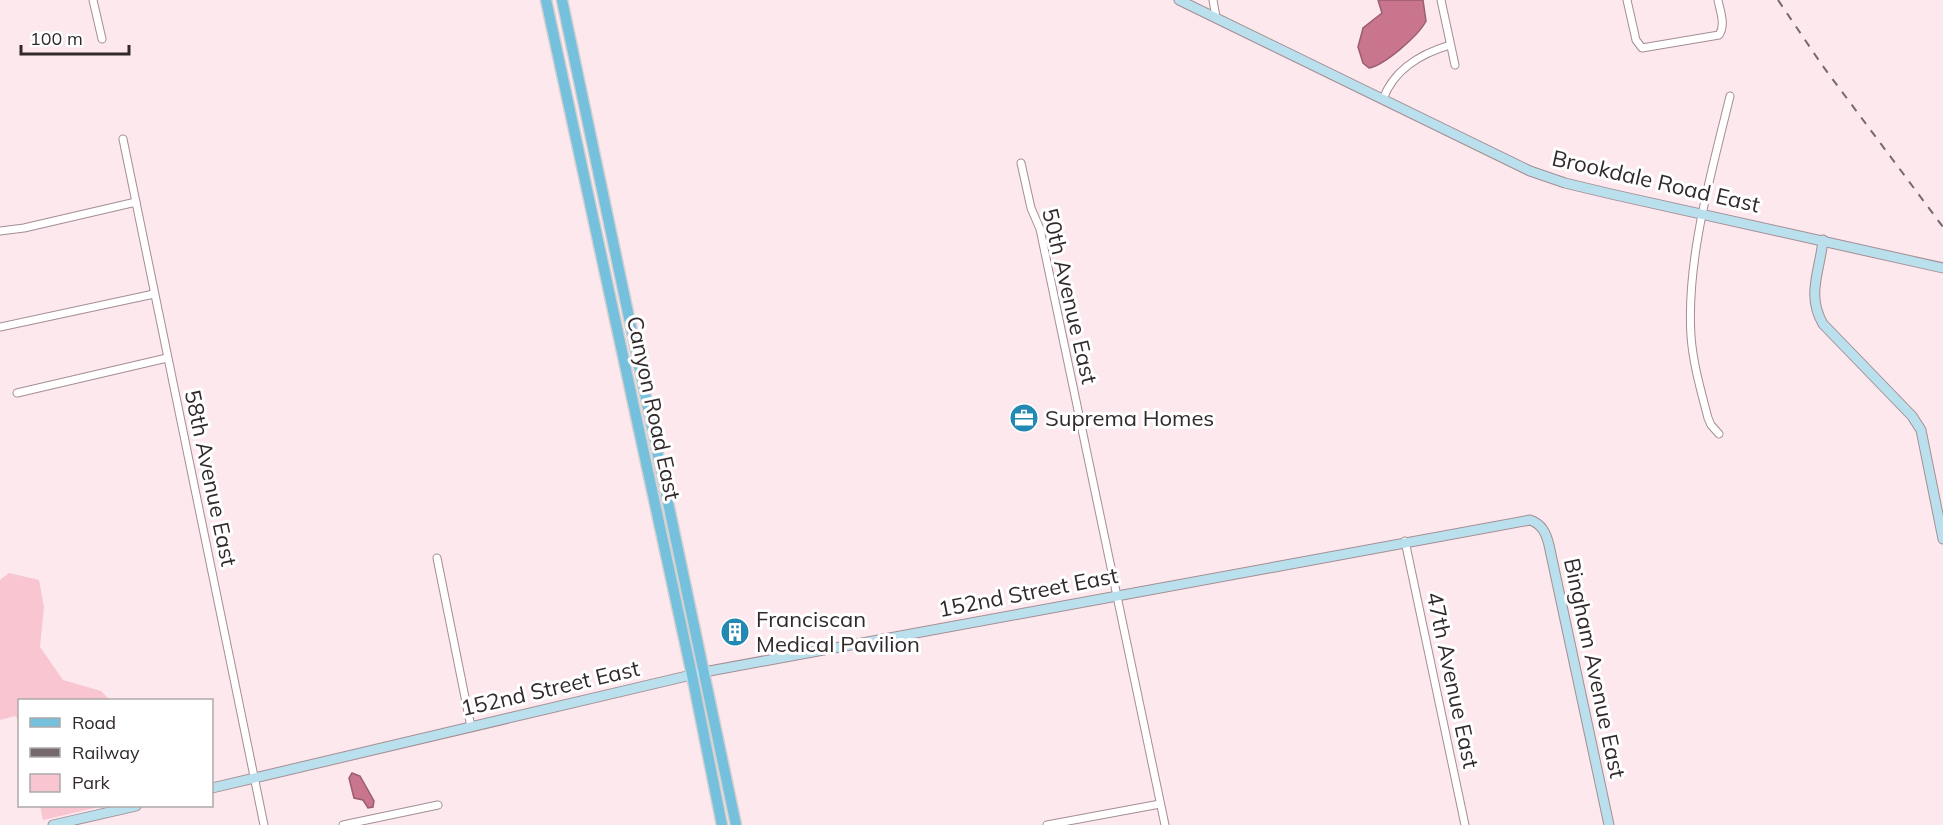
<svg xmlns="http://www.w3.org/2000/svg" width="1943" height="825" font-family="Mulish,sans-serif">
<style>
.green{fill:#f8c5d1}
.water{fill:#c8758d;stroke:#9b5e70;stroke-width:1.5}
.lines{fill:none;stroke-linecap:round;stroke-linejoin:round}
.street-casing{stroke:#a48e93;stroke-width:9}
.secondary-casing{stroke:#a48e93;stroke-width:11}
.primary-casing{stroke:#d2d0d0;stroke-width:13}
.street{stroke:#fff;stroke-width:7}
.secondary{stroke:#bae0ee;stroke-width:9}
.primary{stroke:#74c0dd;stroke-width:10}
.rail{stroke:#75696c;stroke-width:2;stroke-dasharray:8 8;stroke-linecap:butt}
.labels{text-anchor:middle;dominant-baseline:central;stroke-width:6;stroke-linejoin:round;paint-order:stroke}
.street-label{font-size:22px;fill:#32292b;stroke:#fff}
.poi-label{font-size:22px;fill:#32292b;stroke:#fff;text-anchor:start}
</style>
<rect width="100%" height="100%" fill="#fce8ed"/>
<g class="green">
<polygon points="9,573 39,580 44,607 40,647 63,680 101,691 110,700 20,700 19,721 15,716 0,720 0,580"/>
<polygon points="40,806 103,806 43,820"/>
</g>
<g class="water">
<path d="M1378 0H1423L1426 21C1419 35 1385 65 1369 68L1363 63 1358 47 1362 32 1363 28 1382 13Z"/>
<polygon points="352,773 360,776 374,801 373,807 368,808 363,800 354,798 349,778"/>
</g>
<g class="lines">
<g class="street-casing">
<g id="street">
<polyline points="93,0 102,39"/>
<polyline points="1213,0 1216,17"/>
<polyline points="1441,0 1455,65"/>
<path d="M1627 0 1636 40 1642 48 1719 35C1726 25 1720 11 1718 0"/>
<path d="M1383 99C1394 69 1420 54 1450 45"/>
<polyline points="123,139 264,825"/>
<polyline points="1021,163 1031,208 1040,229 1165,825"/>
<polyline points="0,231 24,228 136,202"/>
<polyline points="0,327 154,294"/>
<polyline points="17,393 167,358"/>
<path d="M1719 434 1711 425 1708 418C1701 391 1693 364 1691 336 1686 259 1712 171 1730 96"/>
<polyline points="1405,541 1465,825"/>
<polyline points="437,558 471,727"/>
<polyline points="343,825 438,805"/>
<polyline points="1047,825 1160,804"/>
</g>
</g>
<g class="secondary-casing">
<g id="secondary">
<polyline points="1179,0 1530,171 1565,183 1611,194 1943,268"/>
<path d="M1823 240C1820 271 1806 295 1823 324L1912 416 1921 430 1943 539"/>
<path d="M212 788 704 672 1530 520C1542 524 1546 533 1549 545L1609 825"/>
<polyline points="53,825 136,806"/>
</g>
</g>
<g class="primary-casing">
<g id="primary">
<polyline points="546,0 692,675 722,825"/>
<polyline points="562,0 736,825"/>
</g>
</g>
<use href="#street" class="street"/>
<use href="#secondary" class="secondary"/>
<use href="#primary" class="primary"/>
<polyline class="rail" points="1778,0 1822,65 1943,227"/>
</g>
<defs>
<g id="office-disc" transform="scale(1.5)"><circle r="9.5" fill="#2489b2" stroke="#fff"/><path d="M-6-3h4V-5.5h4V-3h4V5H-6ZM-1-4.5V-3h2v-1.5ZM-6 0V1H6V0Z" fill="#fff"/></g>
<g id="building-disc" transform="scale(1.5)"><circle r="9.5" fill="#2489b2" stroke="#fff"/><path d="M-4-6H4V6H1V3H-1V6H-4ZM-2.5-4.3h1.7v1.8h-1.7ZM.8-4.3h1.7v1.8H.8ZM-2.5-1h1.7V.8h-1.7ZM.8-1h1.7V.8H.8Z" fill="#fff"/></g>
</defs>
<g fill-rule="evenodd">
<use href="#office-disc" x="1024" y="418"/>
<use href="#building-disc" x="735" y="632"/>
</g>
<g class="labels">
<g class="street-label">
<text transform="translate(1656 181) rotate(13)">Brookdale Road East</text>
<text transform="translate(1070 296) rotate(77)">50th Avenue East</text>
<text transform="translate(654 408) rotate(78)">Canyon Road East</text>
<text transform="translate(211 478) rotate(78)">58th Avenue East</text>
<text transform="translate(1028 592) rotate(-11)">152nd Street East</text>
<text transform="translate(1595 668) rotate(78)">Bingham Avenue East</text>
<text transform="translate(1453 680) rotate(78)">47th Avenue East</text>
<text transform="translate(550 688) rotate(-13)">152nd Street East</text>
</g>
<g class="poi-label">
<text x="1045" y="418">Suprema Homes</text>
<text x="756" y="619">Franciscan<tspan x="756" dy="25">Medical Pavilion</tspan></text>
</g>
</g>
<rect x="18" y="699" width="195" height="108" fill="#ffffff" stroke="#ada9aa" stroke-width="1.5"/>
<rect x="30" y="718" width="30" height="9" fill="#74c0dd" stroke="#ada9aa" stroke-width="1.5"/>
<text x="72" y="729" font-size="18" fill="#32292b">Road</text>
<rect x="30" y="748" width="30" height="9" fill="#75696c" stroke="#ada9aa" stroke-width="1.5"/>
<text x="72" y="759" font-size="18" fill="#32292b">Railway</text>
<rect x="30" y="774" width="30" height="18" fill="#f8c5d1" stroke="#ada9aa" stroke-width="1.5"/>
<text x="72" y="789" font-size="18" fill="#32292b">Park</text>
<path d="M21 45v9h108v-9" fill="none" stroke="#32292b" stroke-width="3"/>
<text x="30" y="45" font-size="18" fill="#32292b" stroke="#ffffff" stroke-width="4.5" paint-order="stroke">100 m</text>
</svg>
